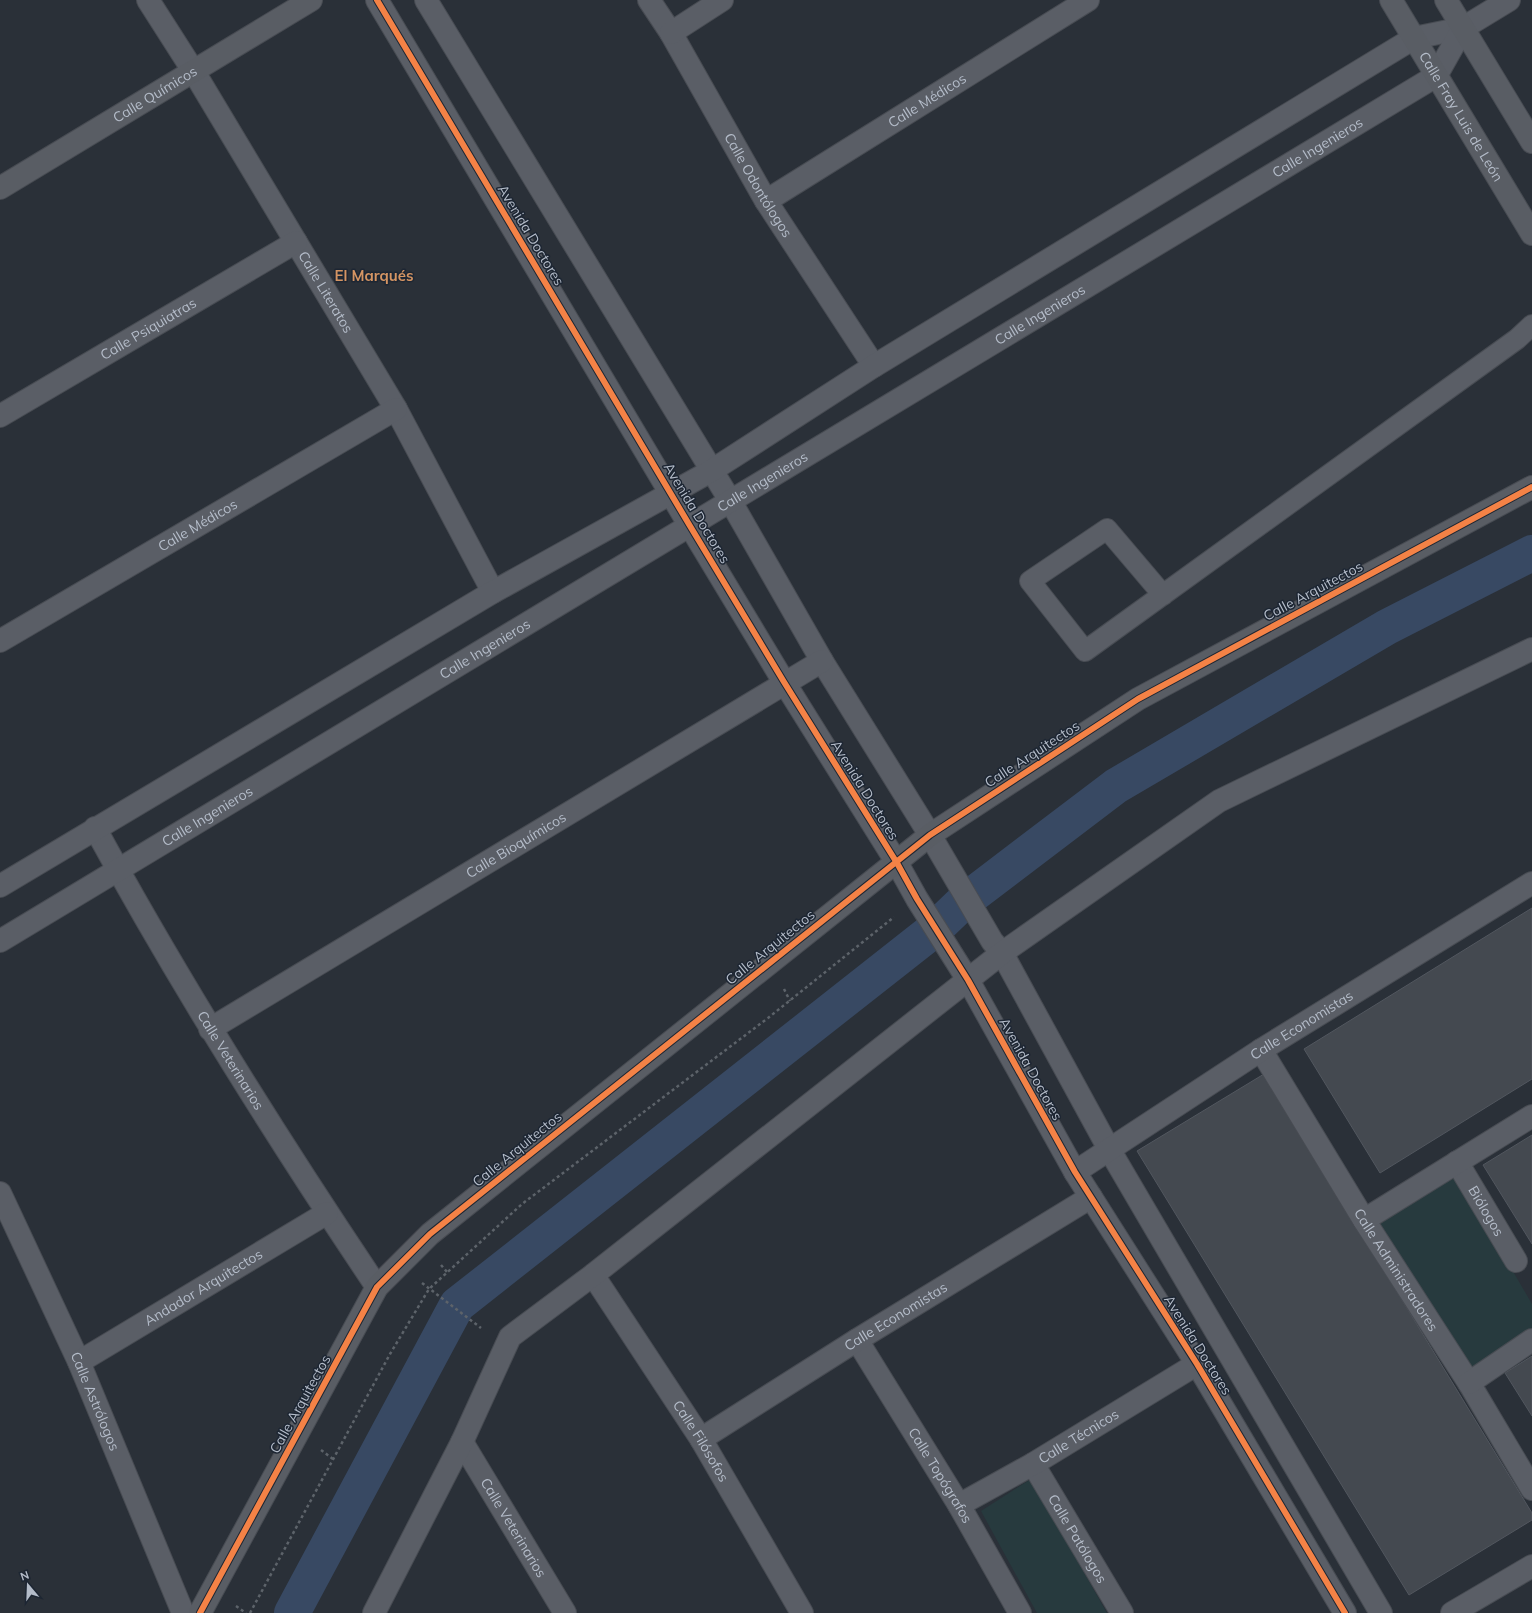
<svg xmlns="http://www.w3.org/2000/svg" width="1532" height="1613" font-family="Mulish,sans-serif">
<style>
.green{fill:#273a3e}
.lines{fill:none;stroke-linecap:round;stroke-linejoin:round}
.canal{stroke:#384963;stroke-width:36}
.building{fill:#444950;stroke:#52575f}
.lane-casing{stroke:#484c53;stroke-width:22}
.street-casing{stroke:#484c53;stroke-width:24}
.secondary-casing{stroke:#484c53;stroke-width:24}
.path{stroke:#5d636a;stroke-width:2.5;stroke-dasharray:3 3;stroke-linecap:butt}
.lane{stroke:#5a5e66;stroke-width:20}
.street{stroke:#5a5e66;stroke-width:22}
.secondary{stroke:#595d64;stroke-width:22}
.cycleway-casing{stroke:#1d2633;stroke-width:8}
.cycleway{stroke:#f48246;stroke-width:6}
.labels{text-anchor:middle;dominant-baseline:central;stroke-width:3;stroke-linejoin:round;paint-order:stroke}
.street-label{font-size:14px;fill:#b4bcc9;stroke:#1d2633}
.neighbourhood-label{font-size:15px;font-weight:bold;fill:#d59563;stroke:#1d2633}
</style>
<rect width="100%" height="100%" fill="#2a3038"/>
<g class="green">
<polygon points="1454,1170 1532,1304 1532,1331 1469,1372 1377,1222"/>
<polygon points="1031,1479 1107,1613 1037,1613 981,1511"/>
</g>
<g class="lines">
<polyline class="canal" points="292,1613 457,1305 936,928 962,903 1116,786 1387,627 1532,553"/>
</g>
<g class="building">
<polygon points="1532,908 1532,1079 1380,1173 1304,1049"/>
<polygon points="1264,1074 1532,1513 1532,1520 1409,1595 1137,1151"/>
<polygon points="1532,1135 1532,1244 1483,1165"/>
<polygon points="1532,1356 1532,1416 1505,1373"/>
</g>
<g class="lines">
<g class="lane-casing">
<polyline id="lane" points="1163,595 1107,529 1030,581 1085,651 1517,339 1532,325"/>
</g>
<g class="street-casing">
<g id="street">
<path id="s1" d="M148 0 194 72 396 409 493 592"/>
<polyline points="377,0 690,526 784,682 897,863 917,899 968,980 1075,1172 1197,1364 1345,1613"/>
<polyline points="426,0 731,502 822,661 930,835 992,941 1002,953 1109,1149 1381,1613"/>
<path id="s2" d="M649 0 671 33 766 201 874 366"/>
<polyline points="671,33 722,0"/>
<path id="s3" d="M766 201 1088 0"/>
<path id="s4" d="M0 416 296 242"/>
<path id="s5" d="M0 641 396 409"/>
<path id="s6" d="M95 828C181 986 277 1138 377 1287"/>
<polyline points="0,886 493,592 711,471 874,366 1414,38 1463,28 1509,0"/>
<path id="s7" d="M0 941 1436 76 1463 28"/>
<path id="s8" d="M210 1029 822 661"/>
<path id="s9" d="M1261 1050 1364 1220 1469 1383 1532 1489"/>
<path id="s10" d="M1457 1162 1516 1261"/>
<path id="s11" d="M1075 1172 1261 1050 1532 883"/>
<path id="s12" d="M0 1193 79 1362 183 1613"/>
<polyline points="1364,1220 1532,1116"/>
<path id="s13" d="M593 1275 701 1439 802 1613"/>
<path id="s14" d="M857 1340 959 1505 1020 1613"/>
<path id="s15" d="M79 1362 327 1213"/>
<polyline points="1469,1383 1532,1340"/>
<path id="s16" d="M701 1439 857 1340 1091 1197"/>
<path id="s17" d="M462 1442 565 1613"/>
<path id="s18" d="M1033 1464 1122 1613"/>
<path id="s19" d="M959 1505 1033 1464 1197 1364"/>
<polyline points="374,1613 462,1442 510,1337 593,1275 1002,953 1219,801 1532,649"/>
<polyline points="1452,1613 1532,1566"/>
</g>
</g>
<g class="secondary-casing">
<g id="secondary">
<path id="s20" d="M1391 0 1532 234"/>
<polyline points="1446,0 1532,142"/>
<path id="s21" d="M0 188 311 0"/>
<polyline points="200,1613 377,1287 430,1234 930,835 1138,699 1532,487"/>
</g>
</g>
<g class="path">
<polyline points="784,989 790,1001"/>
<polyline points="441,1265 447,1272"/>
<polyline points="422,1283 481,1328"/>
<polyline points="321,1450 333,1459"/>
<polyline points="236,1606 246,1613"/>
<polyline points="250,1613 390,1354 429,1289 522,1204 768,1018 894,917"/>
</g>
<use href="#lane" class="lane"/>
<use href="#street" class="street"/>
<use href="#secondary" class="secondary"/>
<g class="cycleway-casing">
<g id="cycleway">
<polyline points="377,0 690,526 784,682 897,863 917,899 968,980 1075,1172 1197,1364 1345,1613"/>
<polyline points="200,1613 377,1287 430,1234 930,835 1138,699 1532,487"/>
</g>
</g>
<use href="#cycleway" class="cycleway"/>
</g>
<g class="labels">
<g class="street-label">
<text stroke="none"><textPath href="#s21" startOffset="181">Calle Químicos</textPath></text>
<text stroke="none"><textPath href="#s3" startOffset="190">Calle Médicos</textPath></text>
<text stroke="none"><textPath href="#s20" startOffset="136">Calle Fray Luis de León</textPath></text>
<text stroke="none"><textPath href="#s7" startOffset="1538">Calle Ingenieros</textPath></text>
<text stroke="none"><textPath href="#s2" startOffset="215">Calle Odontólogos</textPath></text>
<text transform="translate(531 235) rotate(59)">Avenida Doctores</text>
<text stroke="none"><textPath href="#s1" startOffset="342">Calle Literatos</textPath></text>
<text stroke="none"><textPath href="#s7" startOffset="1214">Calle Ingenieros</textPath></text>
<text stroke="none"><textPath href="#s4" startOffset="172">Calle Psiquiatras</textPath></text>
<text stroke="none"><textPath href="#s7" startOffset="890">Calle Ingenieros</textPath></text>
<text transform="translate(697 513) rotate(59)">Avenida Doctores</text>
<text stroke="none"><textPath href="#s5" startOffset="229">Calle Médicos</textPath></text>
<text transform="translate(1313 591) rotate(-28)">Calle Arquitectos</text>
<text stroke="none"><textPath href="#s7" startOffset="566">Calle Ingenieros</textPath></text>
<text transform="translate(1032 754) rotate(-33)">Calle Arquitectos</text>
<text transform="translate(865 790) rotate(58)">Avenida Doctores</text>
<text stroke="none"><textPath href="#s7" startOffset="242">Calle Ingenieros</textPath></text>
<text stroke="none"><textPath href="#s8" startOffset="357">Calle Bioquímicos</textPath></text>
<text transform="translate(770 947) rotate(-39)">Calle Arquitectos</text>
<text stroke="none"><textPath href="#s11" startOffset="270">Calle Economistas</textPath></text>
<text stroke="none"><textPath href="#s6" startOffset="269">Calle Veterinarios</textPath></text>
<text transform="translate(1031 1069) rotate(61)">Avenida Doctores</text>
<text transform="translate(517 1149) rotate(-39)">Calle Arquitectos</text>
<text stroke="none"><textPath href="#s10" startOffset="57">Biólogos</textPath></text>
<text stroke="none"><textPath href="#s9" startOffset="258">Calle Administradores</textPath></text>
<text stroke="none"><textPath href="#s15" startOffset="145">Andador Arquitectos</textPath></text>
<text stroke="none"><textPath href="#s16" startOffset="230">Calle Economistas</textPath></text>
<text transform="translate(1198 1345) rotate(58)">Avenida Doctores</text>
<text stroke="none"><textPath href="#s12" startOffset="229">Calle Astrólogos</textPath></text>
<text transform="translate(300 1404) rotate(-61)">Calle Arquitectos</text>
<text stroke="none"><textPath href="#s19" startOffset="138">Calle Técnicos</textPath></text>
<text stroke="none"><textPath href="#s13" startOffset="198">Calle Filósofos</textPath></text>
<text stroke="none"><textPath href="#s14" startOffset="159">Calle Topógrafos</textPath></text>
<text stroke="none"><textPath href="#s17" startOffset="100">Calle Veterinarios</textPath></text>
<text stroke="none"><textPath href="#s18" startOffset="87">Calle Patólogos</textPath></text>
</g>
<g class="neighbourhood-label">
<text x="374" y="275">El Marqués</text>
</g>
</g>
<g transform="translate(28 1585) rotate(341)" stroke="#1d2633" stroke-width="3" paint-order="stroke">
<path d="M0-3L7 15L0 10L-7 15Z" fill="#b4bcc9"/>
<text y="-6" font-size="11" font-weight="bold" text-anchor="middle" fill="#b4bcc9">N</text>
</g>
</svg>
